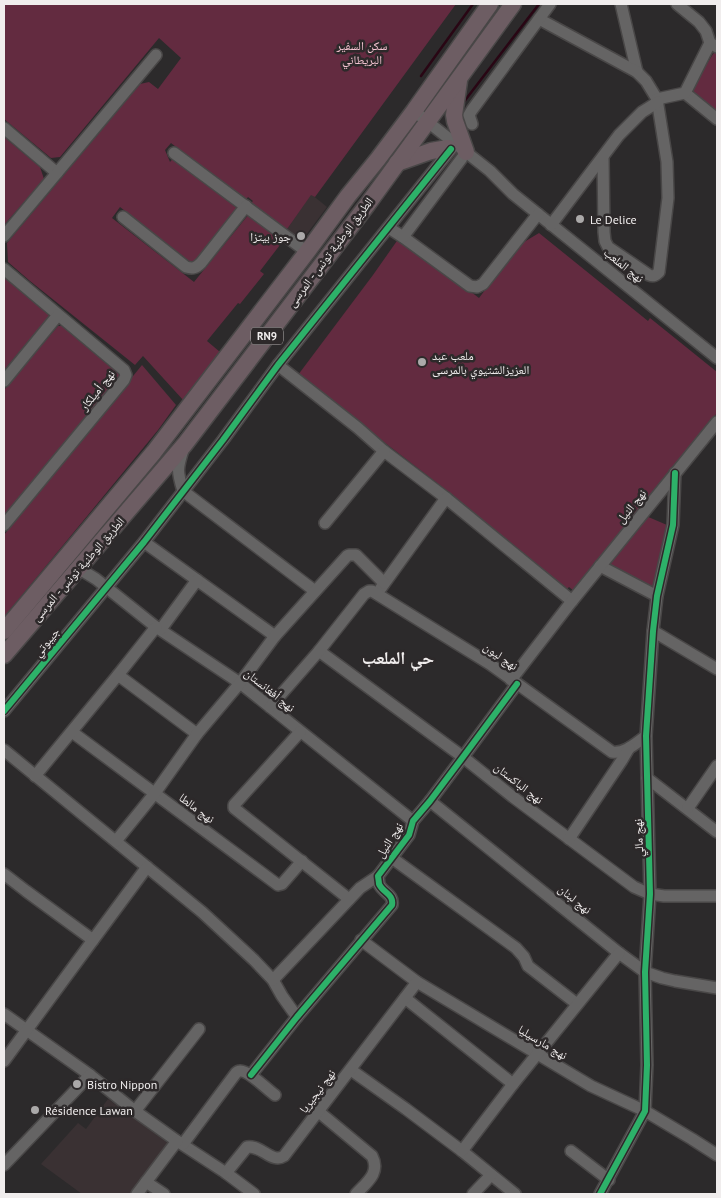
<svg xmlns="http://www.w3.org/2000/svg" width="721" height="1198" font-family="'PT Sans','Noto Naskh Arabic',sans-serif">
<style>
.built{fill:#3a3133}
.green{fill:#632b40}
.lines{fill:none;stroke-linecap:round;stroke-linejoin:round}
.stream{stroke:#290614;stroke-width:2.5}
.minor-casing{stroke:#494747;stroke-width:14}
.highway-casing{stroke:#494747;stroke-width:19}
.minor{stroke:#656464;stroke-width:11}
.highway{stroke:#6d5d63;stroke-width:16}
.cycleway-casing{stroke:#2d292a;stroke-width:9}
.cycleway{stroke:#2db169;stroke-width:6}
.poi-dot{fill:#aba9a9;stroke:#2d292a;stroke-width:2}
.labels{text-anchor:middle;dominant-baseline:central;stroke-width:5;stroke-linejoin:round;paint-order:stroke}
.shield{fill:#2d292a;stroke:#b6b2b2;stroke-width:1}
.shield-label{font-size:11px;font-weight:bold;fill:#f0eded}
.park-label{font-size:12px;fill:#f7c6d4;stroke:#2d292a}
.poi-label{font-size:12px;fill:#f0eded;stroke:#2d292a;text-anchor:start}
.street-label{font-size:12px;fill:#f0eded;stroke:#2d292a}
.district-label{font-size:18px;font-weight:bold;fill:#f0eded;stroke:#2d292a}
</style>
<rect width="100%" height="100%" fill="#2c2a2b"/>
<g class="built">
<polygon points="311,194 327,207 300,243 285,232"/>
<polygon points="108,1099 169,1144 131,1194 82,1194 41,1164 78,1123 86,1129"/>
</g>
<g class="green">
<polygon points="4,4 456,4 315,197 311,195 285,232 250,204 253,201 248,197 245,201 171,143 165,150 170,162 174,157 238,208 193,264 120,207 112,218 194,282 249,214 283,241 260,271 264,274 240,304 238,303 207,341 220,352 184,401 143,356 135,365 30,281 8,262 7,243 140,84 149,82 158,89 181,58 159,38 60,157 51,158 4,119"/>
<polygon points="715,51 717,52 717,114 689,92"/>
<polygon points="4,137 40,167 44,179 4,225"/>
<polygon points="539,233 648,321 650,318 717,372 717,413 574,591 569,587 566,590 475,517 437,483 323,395 298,375 373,275 399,238 407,243 479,298 519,245"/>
<polygon points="4,277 20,288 51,314 4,370"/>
<polygon points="58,326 65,326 123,374 4,516 4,390"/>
<polygon points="142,365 176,405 158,430 4,617 4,535"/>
<polygon points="646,516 667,525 653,590 606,565"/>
</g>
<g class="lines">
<g class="stream">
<polyline points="421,76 473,4"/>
<polyline points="463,103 539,4"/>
</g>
<g class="minor-casing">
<g id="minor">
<polyline points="621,4 637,72"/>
<polyline points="677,4 699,22 706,31 710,43 717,47"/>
<path d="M539 19 637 72 646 81 657 99 667 162 668 198 659 272C656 275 654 277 649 275L608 247 605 241 604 232 603 157"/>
<polyline points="685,93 717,119"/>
<polyline points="657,99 685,93 710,43"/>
<polyline points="414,111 490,171 513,194 538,214 717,358"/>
<polyline points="472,124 469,115 472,110 550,4"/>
<polyline points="4,128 57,173"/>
<polyline points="174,153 307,252"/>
<path d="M123 217 186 267C193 269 196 268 201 263L246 206"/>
<polyline points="551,225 619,135 642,112 658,102"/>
<polyline points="389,228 403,237 470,286 477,287 483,284 538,214"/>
<polyline points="4,236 156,55"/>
<polyline points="403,237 462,158"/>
<polyline points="4,269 124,370 126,375 124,380 4,525"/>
<polyline points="278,365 358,428 384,451 446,498 572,601"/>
<polyline points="4,381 58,315"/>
<path d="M183 450C177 469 177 471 183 491L315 591"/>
<polyline points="325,523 384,451"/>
<polyline points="144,542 275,636"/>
<polyline points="600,566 657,596"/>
<polyline points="78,568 96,579 156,627 240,683 413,821"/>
<polyline points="381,588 446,498"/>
<polyline points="161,629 197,580"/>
<polyline points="653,631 717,669"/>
<polyline points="319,651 463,757 513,797 634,887 650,894 664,896 717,896"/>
<polyline points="118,675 197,734"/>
<polyline points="511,680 572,601 717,422"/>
<path d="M270 707 319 651 364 594 369 591H372L490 664 612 752C625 754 636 743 646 736"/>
<polyline points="4,711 144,542 223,440 278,365 451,149"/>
<polyline points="72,732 278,885 282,884 302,861"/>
<polyline points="300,732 234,805 234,808 349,899"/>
<polyline points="4,750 202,912 254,960 273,980 282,996 297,1017"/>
<polyline points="35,776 118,675 156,627"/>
<polyline points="647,778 717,832"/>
<polyline points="430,801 619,953 645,972 662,978 675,981 717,988"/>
<polyline points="688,808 717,766"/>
<polyline points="569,839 622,760 629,748"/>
<polyline points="116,841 155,793 197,734 240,683 275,636 347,556 349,555 356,555 384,583"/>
<polyline points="392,858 516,948 524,957 528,966 577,1004"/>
<polyline points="4,874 26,891 93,940"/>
<polyline points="361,940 417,982 591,1086 645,1111 692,1139 717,1155"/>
<polyline points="273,980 360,888 378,876"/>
<polyline points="405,998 513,1084"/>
<polyline points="4,1014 90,1075 135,1111 177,1141 226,1173 254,1194"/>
<polyline points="4,1061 93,940 147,867"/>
<polyline points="351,1070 406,1109 462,1151 515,1194"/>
<path d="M251 1075 297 1017 392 905C394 894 383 893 379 884 379 882 378 877 378 876L409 835 413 821 430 801 463 757 517 684"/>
<polyline points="135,1111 199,1029"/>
<path d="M319 1112 372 1156C381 1173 366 1183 356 1194"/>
<path d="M183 1144 236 1073C237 1072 238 1071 240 1071 248 1070 268 1090 275 1095"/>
<polyline points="462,1151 513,1084 619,953"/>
<polyline points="571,1151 609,1180"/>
<polyline points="4,1165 90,1075"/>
<path d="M226 1173 247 1147C262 1145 272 1164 284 1156L417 982"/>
<polyline points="146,1182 164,1194"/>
<polyline points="137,1194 177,1141"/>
<polyline points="473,1194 491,1175"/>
<polyline points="600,1194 645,1111 647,1065 645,972 650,894 646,736 653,631 657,596 673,525 675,473"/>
</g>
</g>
<g class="highway-casing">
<g id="highway">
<polyline points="459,81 454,115 455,121 466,152"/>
<polyline points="397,163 431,151 448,148"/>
<polyline points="4,631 154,452 307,252 348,196 378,159 414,111 490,4"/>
<polyline points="4,655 185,444 367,205 513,4"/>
</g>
</g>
<use href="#minor" class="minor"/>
<use href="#highway" class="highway"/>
<g class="cycleway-casing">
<g id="cycleway">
<polyline points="4,711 144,542 223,440 278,365 451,149"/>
<path d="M251 1075 297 1017 392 905C394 894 383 893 379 884 379 882 378 877 378 876L409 835 413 821 430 801 463 757 517 684"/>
<polyline points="600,1194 645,1111 647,1065 645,972 650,894 646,736 653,631 657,596 673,525 675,473"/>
</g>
</g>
<use href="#cycleway" class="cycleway"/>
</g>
<g class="poi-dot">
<circle cx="580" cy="219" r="5"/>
<circle cx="301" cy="236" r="5"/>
<circle cx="422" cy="362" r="5"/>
<circle cx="77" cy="1084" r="5"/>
<circle cx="35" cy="1110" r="5"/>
</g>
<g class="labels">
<rect class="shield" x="251" y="327.5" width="32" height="17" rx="4"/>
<g class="shield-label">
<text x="267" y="336">RN9</text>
</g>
<g class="park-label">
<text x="362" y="45">سكن السفير<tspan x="362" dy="14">البريطاني</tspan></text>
</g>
<g class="poi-label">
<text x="590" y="219">Le Delice</text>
<text x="291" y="236" text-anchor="end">جوز بيتزا</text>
<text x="432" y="355">ملعب عبد<tspan x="432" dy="14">العزيزالشتيوي بالمرسى</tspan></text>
<text x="87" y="1084">Bistro Nippon</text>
<text x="45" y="1110">Résidence Lawan</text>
</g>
<g class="street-label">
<text transform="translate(330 252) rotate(-53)">الطريق الوطنية تونس - المرسى</text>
<text transform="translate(624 265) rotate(39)">نهج الملعب</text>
<text transform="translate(97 390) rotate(-51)">نهج أميلكار</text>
<text transform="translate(631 506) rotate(-51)">نهج النيل</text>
<text transform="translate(78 569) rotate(-49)">الطريق الوطنية تونس - المرسى</text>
<text transform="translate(46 642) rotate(-51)">جيبوتي</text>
<text transform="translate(501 656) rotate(35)">نهج ليون</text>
<text transform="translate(270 690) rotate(39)">نهج أفغانستان</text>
<text transform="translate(519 783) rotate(38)">نهج الباكستان</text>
<text transform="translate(197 808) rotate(37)">نهج مالطا</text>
<text transform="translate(638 838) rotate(-92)">نهج مالي</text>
<text transform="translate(389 840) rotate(-57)">نهج النيل</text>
<text transform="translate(575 899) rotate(39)">نهج لبنان</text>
<text transform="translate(543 1042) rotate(31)">نهج مارسيليا</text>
<text transform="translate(317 1091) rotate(-53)">نهج نيجيريا</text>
</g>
<g class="district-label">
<text x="398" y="657">حي الملعب</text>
</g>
</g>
<rect width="721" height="1198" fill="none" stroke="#f0eded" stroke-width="10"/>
</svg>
